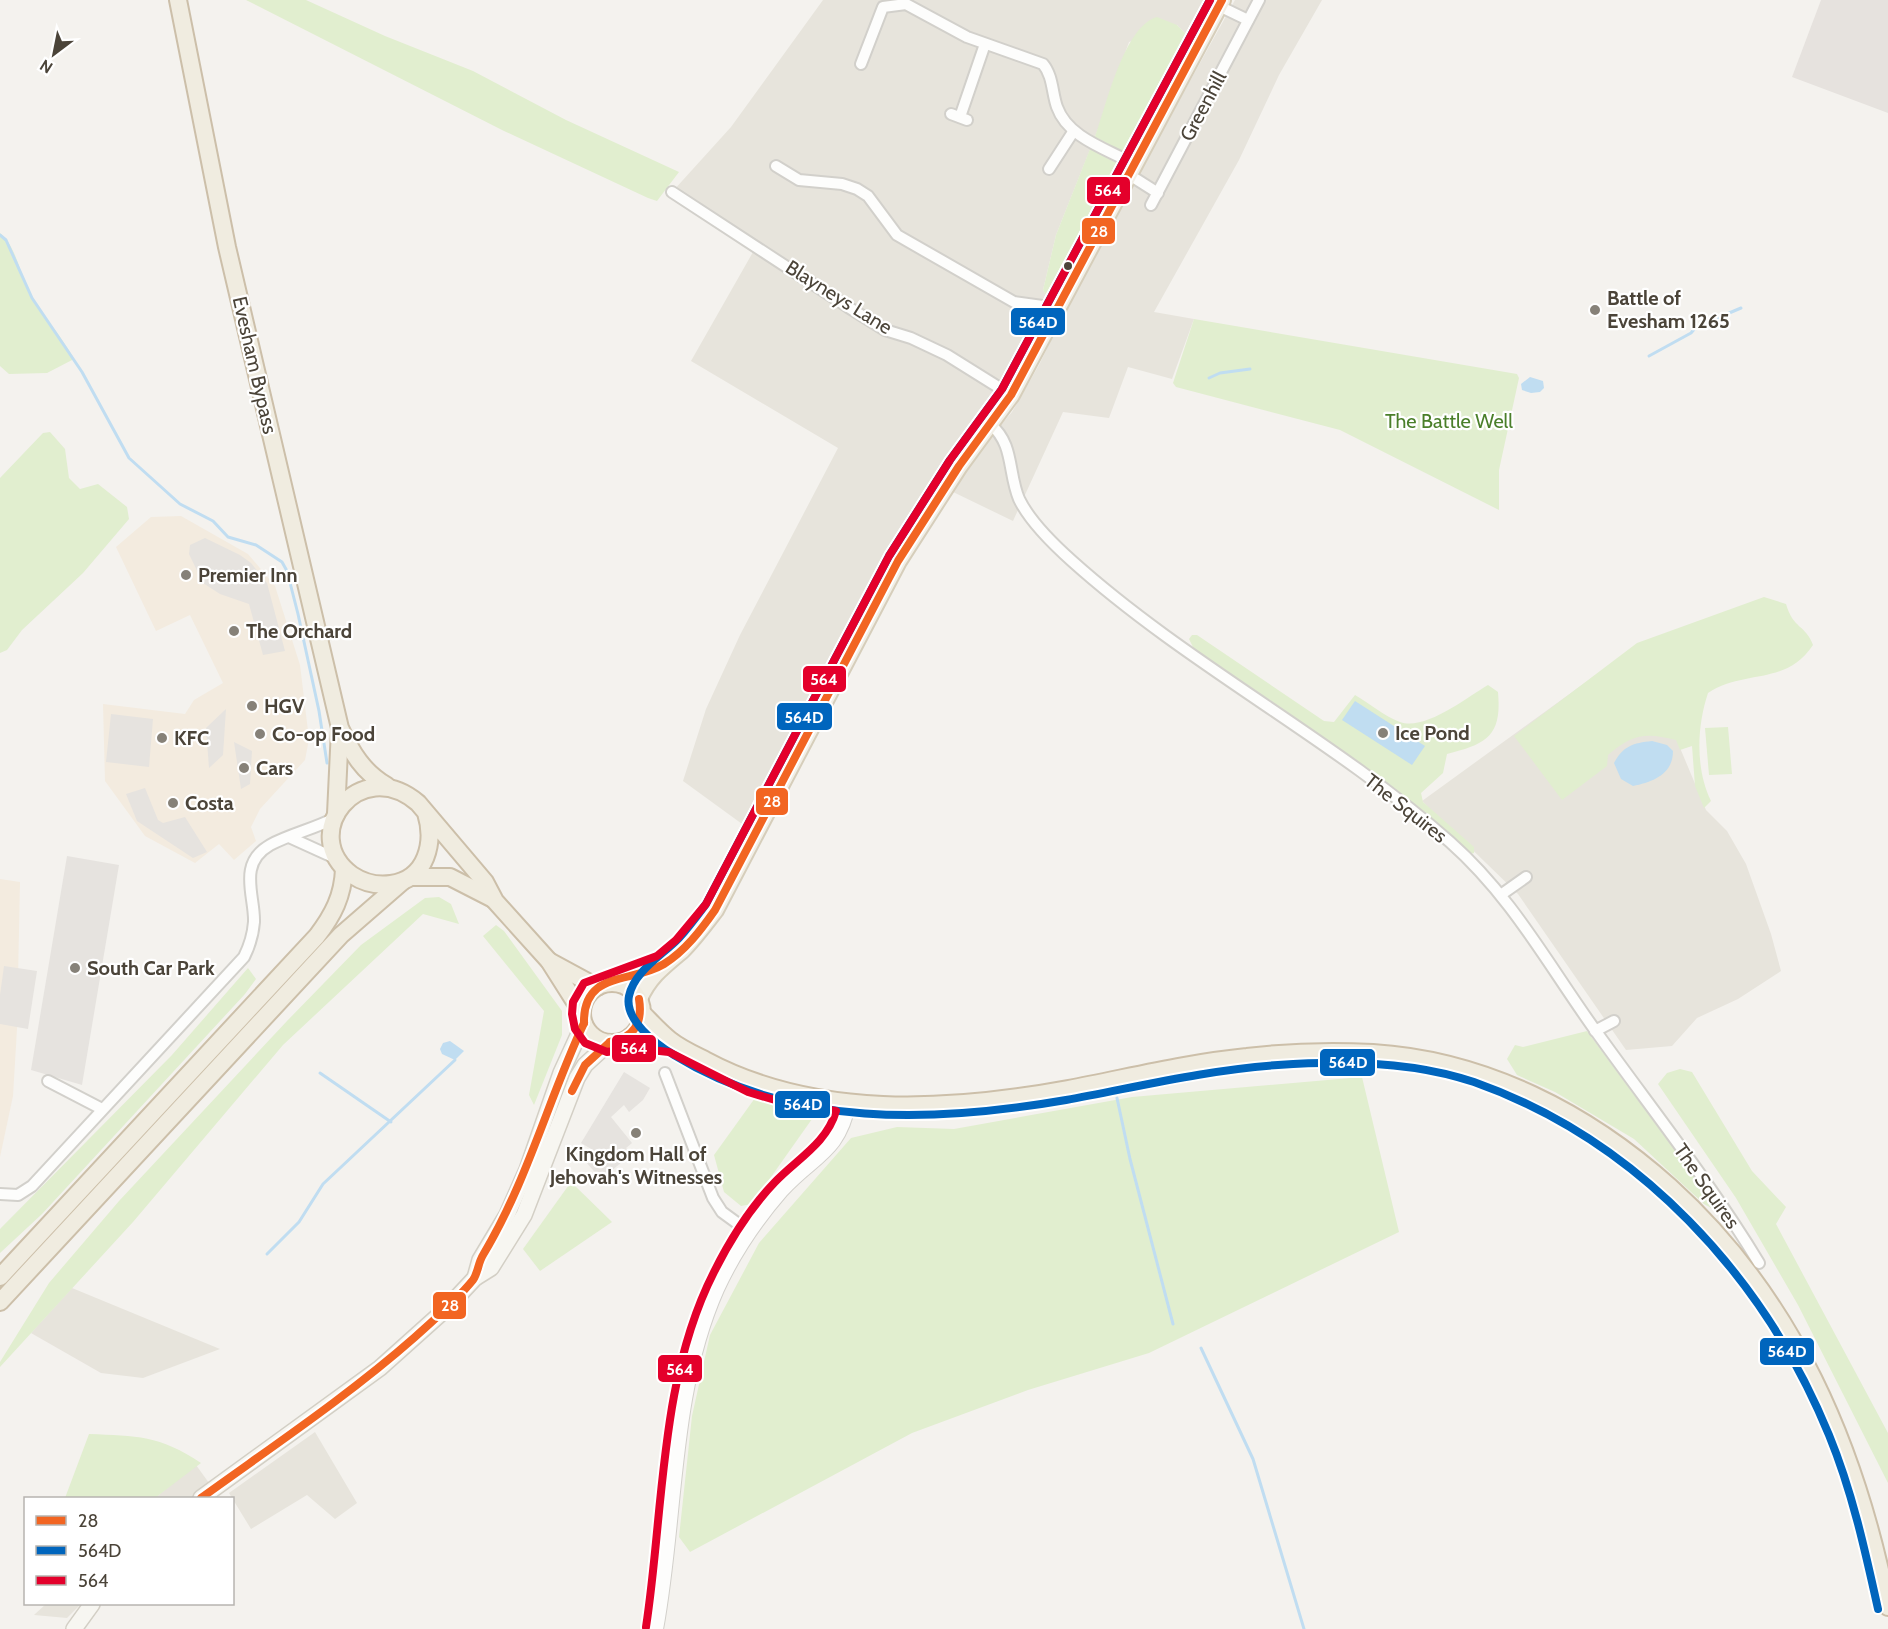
<svg xmlns="http://www.w3.org/2000/svg" width="1888" height="1629" font-family="Cabin,sans-serif">
<style>
.residential{fill:#e7e4dc}
.commercial{fill:#f3ebdf}
.industrial{fill:#e6e2de}
.green{fill:#e1eecf}
.parking{fill:#e6e3df}
.water{fill:#c0ddf1}
.lines{fill:none;stroke-linecap:round;stroke-linejoin:round}
.stream{stroke:#c0ddf1;stroke-width:3}
.minor-casing{stroke:#d2d0cb;stroke-width:14}
.tertiary-casing{stroke:#d2d0cb;stroke-width:16}
.secondary-casing{stroke:#d3cfc5;stroke-width:18}
.primary-casing{stroke:#d6cebb;stroke-width:20}
.trunk-casing{stroke:#ccbfa9;stroke-width:20}
.minor{stroke:#fdfdfc;stroke-width:10}
.tertiary{stroke:#fdfdfc;stroke-width:14}
.secondary{stroke:#f7f6f1;stroke-width:15}
.primary{stroke:#f2efe6;stroke-width:16}
.trunk{stroke:#f0ece0;stroke-width:16}
.bus-1-casing{stroke:#fff;stroke-width:12}
.bus-2-casing{stroke:#fff;stroke-width:12}
.bus-3-casing{stroke:#fff;stroke-width:12}
.bus-1{stroke:#f26522;stroke-width:8}
.bus-2{stroke:#0065bd;stroke-width:8}
.bus-3{stroke:#e4002b;stroke-width:8}
.bus-dot{fill:#4b4439;stroke:#fff;stroke-width:2}
.poi-dot{fill:#868178;stroke:#fff;stroke-width:2}
.labels{text-anchor:middle;dominant-baseline:central;stroke-width:4.5;stroke-linejoin:round;paint-order:stroke}
.street-label{font-size:20px;fill:#4b4439;stroke:#fff}
.poi-label{font-size:20px;font-weight:bold;fill:#4b4439;stroke:#fff;text-anchor:start}
.park-label{font-size:20px;fill:#4a7f2a;stroke:#fff}
.line-badge{stroke:#fff;stroke-width:2}
.badge-label{font-size:16px;text-anchor:middle;font-weight:bold;fill:#fff}
</style>
<rect width="100%" height="100%" fill="#f4f2ee"/>
<g class="residential">
<polygon points="823,0 1207,0 1188,36 1177,25 1129,42 1095,137 1056,235 1043,290 1046,295 1055,295 1017,366 749,829 683,781 706,709 740,635 838,448 691,361 757,245 673,191 731,127"/>
<polygon points="1235,0 1322,0 1279,75 1239,160 1154,312 1194,319 1172,379 1128,367 1109,418 1063,412 1013,521 951,491 985,443 1012,412 1039,365 1090,261"/>
<polygon points="1637,645 1706,810 1727,831 1746,864 1771,934 1781,971 1738,999 1697,1018 1672,1046 1626,1050 1518,894 1422,801"/>
<polygon points="72,1288 220,1349 143,1378 101,1373 31,1333"/>
<polygon points="315,1432 357,1503 335,1519 307,1495 251,1529 229,1493"/>
<polygon points="196,1465 209,1483 191,1498 155,1498"/>
<polygon points="46,1604 81,1604 67,1618 34,1615"/>
</g>
<g class="commercial">
<polygon points="181,516 248,554 275,586 300,665 309,739 305,760 260,809 251,827 256,841 234,860 219,844 195,863 145,836 105,781 103,704 185,714 194,700 223,683 190,615 156,631 116,547 151,517"/>
<polygon points="0,879 20,882 17,1029 13,1096 0,1157"/>
</g>
<polygon class="industrial" points="1821,0 1888,0 1888,113 1792,77"/>
<g class="green">
<polygon points="246,0 306,0 385,36 473,71 566,120 679,172 657,201 648,198 504,131"/>
<path d="M1157 17 1177 25 1188 36V44L1131 156 1095 137C1106 106 1124 26 1157 17Z"/>
<polygon points="1090,149 1125,167 1060,289 1055,295 1046,295 1043,290 1056,235"/>
<path d="M0 233C17 248 19 272 29 292 42 315 61 335 74 359L47 373 9 374 0 366Z"/>
<polygon points="1194,319 1517,374 1519,378 1499,470 1499,510 1340,430 1176,387 1173,383"/>
<polygon points="50,432 65,449 69,478 80,489 98,484 127,507 129,519 83,573 22,630 7,650 0,653 0,478 43,433"/>
<path d="M1764 597 1786 604C1793 629 1806 625 1813 645 1786 686 1745 669 1708 693 1697 726 1695 768 1711 801L1704 808 1695 786 1692 746 1680 750 1676 740C1646 732 1632 734 1608 755L1607 766 1562 800 1514 736 1637 643Z"/>
<path d="M1192 635H1197L1324 721 1334 722 1355 695C1369 703 1384 716 1400 722 1425 731 1466 698 1488 685L1498 692C1502 736 1487 744 1447 754L1443 773 1421 793 1423 802 1474 847V853L1470 854C1384 777 1290 713 1194 649L1189 639Z"/>
<polygon points="1728,727 1732,774 1709,775 1705,728"/>
<polygon points="439,897 451,904 459,924 423,914 283,1045 133,1222 0,1367 0,1362 49,1283 119,1201 287,1021 361,945 425,898"/>
<polygon points="496,925 504,931 562,1011 562,1035 534,1105 529,1095 544,1011 483,936"/>
<polygon points="248,968 256,979 245,994 42,1214 0,1253 0,1229 172,1055"/>
<polygon points="1587,1031 1722,1214 1704,1204 1634,1139 1555,1092 1517,1075 1507,1059 1515,1045 1523,1047"/>
<polygon points="1680,1069 1692,1072 1752,1171 1786,1207 1776,1224 1888,1433 1888,1483 1798,1305 1736,1198 1658,1084 1667,1073"/>
<polygon points="1362,1077 1399,1232 1149,1353 1028,1390 912,1433 690,1552 679,1537 692,1416 710,1335 759,1243 851,1138 897,1127 954,1129 1132,1097"/>
<polygon points="755,1098 812,1119 752,1204 741,1206 724,1192 714,1155"/>
<polygon points="571,1182 612,1222 540,1271 523,1249"/>
<path d="M89 1434C137 1436 159 1435 201 1463L155 1498H65Z"/>
</g>
<g class="parking">
<polygon points="205,538 240,555 251,563 267,583 285,651 263,655 249,604 220,594 203,583 189,554 190,545"/>
<polygon points="226,709 223,755 209,768 206,728"/>
<polygon points="111,714 153,719 149,767 106,762"/>
<polygon points="234,742 252,751 250,784 241,789"/>
<polygon points="145,788 158,820 163,823 185,817 207,852 193,858 137,821 126,794"/>
<polygon points="67,856 119,865 82,1085 31,1070"/>
<polygon points="4,966 37,971 28,1029 0,1024 0,995"/>
<polygon points="624,1072 650,1088 643,1100 629,1112 624,1105 611,1117 632,1143 626,1148 632,1154 601,1179 585,1161 593,1150 581,1143"/>
</g>
<g class="water">
<polygon points="1530,377 1543,381 1544,388 1540,392 1531,393 1522,390 1521,384"/>
<polygon points="1355,701 1425,746 1412,765 1342,720"/>
<path d="M1652 741 1667 745 1673 751C1673 774 1653 782 1633 786L1621 779 1614 763C1623 746 1633 743 1652 741Z"/>
<polygon points="450,1041 464,1051 455,1060 442,1054 440,1049 443,1043"/>
</g>
<g class="lines">
<g class="stream">
<polyline points="0,235 6,240 32,298 82,372 129,458 180,504 213,521 228,537 256,545 282,562 287,571 298,614 319,711 327,763"/>
<polyline points="1649,356 1691,333 1696,327 1741,308"/>
<polyline points="1209,378 1220,373 1250,369"/>
<polyline points="320,1073 391,1122"/>
<polyline points="1117,1098 1130,1159 1173,1324"/>
<polyline points="267,1254 299,1222 323,1184 455,1060"/>
<polyline points="1201,1348 1253,1459 1304,1629"/>
</g>
<g class="minor-casing">
<g id="minor">
<polyline points="1219,6 1248,20"/>
<path d="M861 64 883 7 906 4 967 37 1043 64C1053 76 1052 93 1057 107 1068 138 1107 149 1134 164"/>
<polyline points="951,114 967,120"/>
<polyline points="960,117 985,44"/>
<polyline points="776,166 799,180 842,184 857,189 868,196 897,235 1014,302 1057,308"/>
<polyline points="1049,169 1073,132"/>
<polyline points="1128,174 1158,193"/>
<polyline points="672,192 848,307 885,330 911,338 947,355 1011,395"/>
<polyline points="1151,205 1259,0"/>
<path d="M991 425C1014 444 1008 473 1019 499 1030 522 1053 544 1072 561 1189 666 1332 738 1450 842 1512 897 1547 963 1595 1030 1650 1107 1710 1182 1759 1263"/>
<polyline points="291,838 335,858"/>
<polyline points="1502,894 1526,877"/>
<polyline points="1595,1031 1614,1021"/>
<polyline points="665,1073 713,1198 722,1212 748,1231"/>
<polyline points="48,1081 102,1109"/>
<path d="M0 1194 18 1195 32 1186 244 957C250 945 253 935 254 922 255 896 237 864 270 845 290 834 314 829 335 818"/>
</g>
</g>
<g class="tertiary-casing">
<path id="tertiary" d="M656 1629C677 1516 670 1395 717 1289 734 1252 755 1221 782 1190 814 1155 839 1153 849 1102"/>
</g>
<g class="secondary-casing">
<g id="secondary">
<polyline points="475,1278 480,1260 507,1215 527,1170 561,1073 584,1023"/>
<polyline points="201,1498 380,1368 447,1308 475,1278 491,1268 524,1215 577,1078 585,1065 610,1042"/>
<polyline points="74,1629 92,1604"/>
</g>
</g>
<g class="primary-casing">
<g id="primary">
<polyline points="609,983 662,965"/>
<path d="M639 999C648 977 664 965 682 950 694 938 705 923 715 910L898 561 959 466 1011 395 1222 0"/>
</g>
</g>
<g class="trunk-casing">
<g id="trunk">
<path d="M178 0 227 247 340 728C352 753 363 772 387 786"/>
<path d="M426 813C435 842 427 879 391 884 377 886 364 883 352 875 297 835 359 753 418 803L485 882 495 901 549 961 582 1013"/>
<polyline points="336,814 340,729"/>
<polyline points="412,877 450,877 493,899"/>
<polyline points="549,961 597,987"/>
<circle cx="612" cy="1013" r="30"/>
<path d="M642 1013C651 1022 660 1032 670 1040 680 1048 693 1054 705 1060 815 1119 948 1111 1068 1089 1127 1078 1186 1063 1247 1057 1288 1052 1331 1051 1373 1053 1485 1060 1588 1113 1670 1187 1794 1299 1856 1447 1888 1607"/>
<polyline points="630,1037 672,1042"/>
<path d="M0 1277 317 936C333 915 343 896 344 869"/>
<polyline points="0,1302 341,935 402,882"/>
</g>
</g>
<use href="#minor" class="minor"/>
<use href="#tertiary" class="tertiary"/>
<use href="#secondary" class="secondary"/>
<use href="#primary" class="primary"/>
<use href="#trunk" class="trunk"/>
<g class="bus-1-casing">
<g id="bus-1">
<path d="M584 1023C583 970 631 984 664 964 685 951 701 930 715 910L898 561 959 466 1011 395 1222 0"/>
<path d="M610 1042C634 1038 643 1023 639 999"/>
<polyline points="572,1091 585,1065 610,1042"/>
<path d="M201 1498C273 1446 348 1396 415 1337 435 1319 456 1301 473 1280 478 1273 478 1263 483 1255 527 1182 548 1100 584 1023"/>
</g>
</g>
<g class="bus-2-casing">
<path id="bus-2" d="M1210 0 1002 389 950 460 889 556 706 904C697 916 689 927 679 938 663 955 634 971 629 996 624 1020 656 1044 674 1055 793 1128 933 1123 1066 1100 1137 1087 1206 1070 1278 1065 1343 1060 1412 1061 1474 1082 1638 1140 1764 1276 1829 1435 1852 1491 1865 1550 1878 1609"/>
</g>
<g class="bus-3-casing">
<path id="bus-3" d="M646 1627C664 1510 659 1380 714 1272 730 1240 750 1208 775 1182 797 1159 827 1143 836 1111L782 1102 748 1092 669 1052 631 1048 607 1052 585 1043 575 1029 572 1014 573 1002 584 983 657 956 676 940 706 904 889 556 950 460 1002 389 1210 0"/>
</g>
<use href="#bus-1" class="bus-1"/>
<use href="#bus-2" class="bus-2"/>
<use href="#bus-3" class="bus-3"/>
</g>
<circle class="bus-dot" cx="1068" cy="266" r="5"/>
<g class="poi-dot">
<circle cx="1595" cy="310" r="6"/>
<circle cx="186" cy="575" r="6"/>
<circle cx="234" cy="631" r="6"/>
<circle cx="252" cy="706" r="6"/>
<circle cx="1383" cy="733" r="6"/>
<circle cx="260" cy="734" r="6"/>
<circle cx="162" cy="738" r="6"/>
<circle cx="244" cy="768" r="6"/>
<circle cx="173" cy="803" r="6"/>
<circle cx="75" cy="968" r="6"/>
<circle cx="636" cy="1133" r="6"/>
</g>
<g class="labels">
<g class="street-label">
<text transform="translate(1203 106) rotate(-62)">Greenhill</text>
<text transform="translate(839 297) rotate(32)">Blayneys Lane</text>
<text transform="translate(255 365) rotate(77)">Evesham Bypass</text>
<text transform="translate(1406 808) rotate(38)">The Squires</text>
<text transform="translate(1707 1186) rotate(55)">The Squires</text>
</g>
<g class="poi-label">
<text x="1607" y="298">Battle of<tspan x="1607" dy="23">Evesham 1265</tspan></text>
<text x="198" y="575">Premier Inn</text>
<text x="246" y="631">The Orchard</text>
<text x="264" y="706">HGV</text>
<text x="1395" y="733">Ice Pond</text>
<text x="272" y="734">Co-op Food</text>
<text x="174" y="738">KFC</text>
<text x="256" y="768">Cars</text>
<text x="185" y="803">Costa</text>
<text x="87" y="968">South Car Park</text>
<text x="636" y="1154" text-anchor="middle">Kingdom Hall of<tspan x="636" dy="23">Jehovah's Witnesses</tspan></text>
</g>
<g class="park-label">
<text x="1449" y="421">The Battle Well</text>
</g>
</g>
<g class="line-badge">
<rect x="1086" y="176" width="45" height="29" rx="6" fill="#e4002b"/>
<rect x="1081" y="217" width="35" height="28" rx="6" fill="#f26522"/>
<rect x="1010" y="307" width="56" height="29" rx="6" fill="#0065bd"/>
<rect x="802" y="665" width="45" height="28" rx="6" fill="#e4002b"/>
<rect x="776" y="702" width="57" height="29" rx="6" fill="#0065bd"/>
<rect x="755" y="787" width="34" height="29" rx="6" fill="#f26522"/>
<rect x="611" y="1034" width="46" height="29" rx="6" fill="#e4002b"/>
<rect x="1319" y="1048" width="57" height="29" rx="6" fill="#0065bd"/>
<rect x="774" y="1090" width="57" height="29" rx="6" fill="#0065bd"/>
<rect x="432" y="1291" width="35" height="29" rx="6" fill="#f26522"/>
<rect x="1759" y="1337" width="56" height="29" rx="6" fill="#0065bd"/>
<rect x="657" y="1354" width="46" height="29" rx="6" fill="#e4002b"/>
</g>
<g class="badge-label">
<text x="1108" y="196">564</text>
<text x="1099" y="237">28</text>
<text x="1038" y="328">564D</text>
<text x="824" y="685">564</text>
<text x="804" y="723">564D</text>
<text x="772" y="807">28</text>
<text x="634" y="1054">564</text>
<text x="1348" y="1068">564D</text>
<text x="803" y="1110">564D</text>
<text x="450" y="1311">28</text>
<text x="1787" y="1357">564D</text>
<text x="680" y="1375">564</text>
</g>
<rect x="24" y="1497" width="210" height="108" fill="#ffffff" stroke="#b7b4b0" stroke-width="1.5"/>
<rect x="36" y="1516" width="30" height="9" fill="#f26522" stroke="#b7b4b0" stroke-width="1.5"/>
<text x="78" y="1527" font-size="18" fill="#4b4439">28</text>
<rect x="36" y="1546" width="30" height="9" fill="#0065bd" stroke="#b7b4b0" stroke-width="1.5"/>
<text x="78" y="1557" font-size="18" fill="#4b4439">564D</text>
<rect x="36" y="1576" width="30" height="9" fill="#e4002b" stroke="#b7b4b0" stroke-width="1.5"/>
<text x="78" y="1587" font-size="18" fill="#4b4439">564</text>
<g transform="translate(54 54) rotate(212)" stroke="#ffffff" stroke-width="4.5" paint-order="stroke">
<path d="M0-4.5L10 22L0 15L-10 22Z" fill="#4b4439"/>
<text y="-9" font-size="16" font-weight="bold" text-anchor="middle" fill="#4b4439">N</text>
</g>
</svg>
